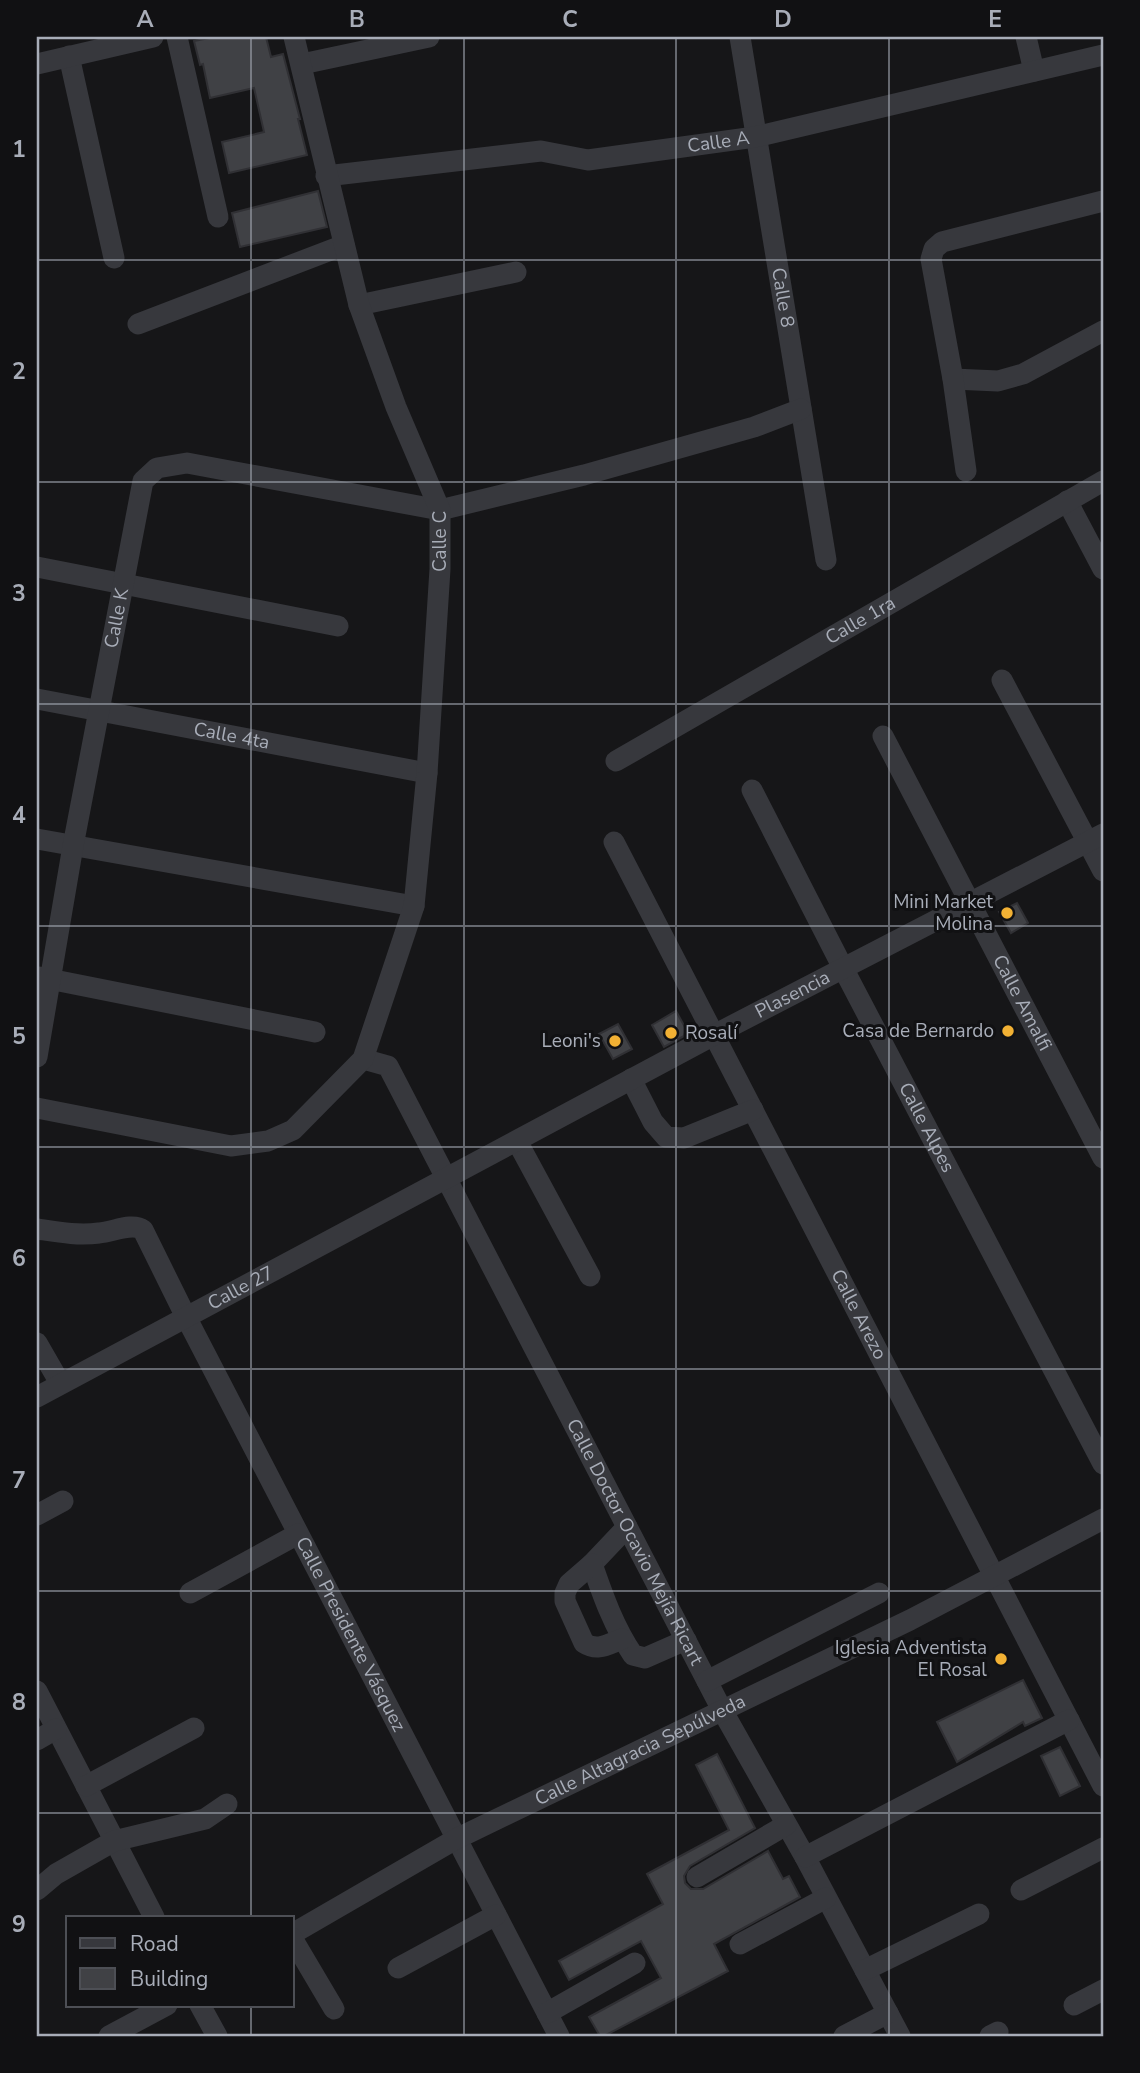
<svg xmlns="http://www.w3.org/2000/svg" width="1140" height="2073" font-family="'Nunito Sans',sans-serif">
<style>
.building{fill:#404145;stroke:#303034;stroke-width:2}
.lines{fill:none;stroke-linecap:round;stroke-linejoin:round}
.minor{stroke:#37383d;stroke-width:21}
.grid{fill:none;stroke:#a8adb8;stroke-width:2;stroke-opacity:0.55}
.poi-dot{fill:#f2b134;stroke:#111113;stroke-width:2.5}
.labels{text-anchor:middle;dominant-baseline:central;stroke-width:6;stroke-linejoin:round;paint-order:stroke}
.street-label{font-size:19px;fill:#a8adb8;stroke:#111113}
.poi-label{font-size:19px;fill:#a8adb8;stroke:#111113;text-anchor:end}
.neatline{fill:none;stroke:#a8adb8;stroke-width:2.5}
.grid-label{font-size:23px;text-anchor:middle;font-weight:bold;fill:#a8adb8}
</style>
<rect width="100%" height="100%" fill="#161618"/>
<g class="building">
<polygon points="214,37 266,37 271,57 283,54 300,119 298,119 307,155 229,173 222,142 264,132 254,88 210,98 203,64 200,65 194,41"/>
<polygon points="318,191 327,227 240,247 232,213"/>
<polygon points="1017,903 1028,923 1011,933 999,912"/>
<polygon points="676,1011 686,1029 684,1036 664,1047 652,1025"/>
<polygon points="618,1024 632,1049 613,1059 599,1034"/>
<polygon points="1023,1680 1042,1718 1025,1726 1023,1722 957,1762 937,1722"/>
<polygon points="1060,1747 1080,1786 1060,1796 1041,1756"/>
<polygon points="717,1754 755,1828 690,1866 684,1876 685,1883 691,1889 703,1889 768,1851 783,1879 789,1876 800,1897 714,1944 728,1971 604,2036 600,2036 589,2017 661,1978 641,1941 569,1980 559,1961 663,1904 647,1874 729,1830 696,1765"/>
</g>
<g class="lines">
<g class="minor">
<polyline points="177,37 218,217"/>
<path id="s1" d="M740 37 826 560"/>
<polyline points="1026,37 1034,71"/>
<polyline points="69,56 114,258"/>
<polyline points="37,64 153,37"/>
<polyline points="302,64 429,37"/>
<path id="s2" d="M326 176 541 151 588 160 755 137 1103 55"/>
<polyline points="359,305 516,272"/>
<polyline points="138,324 344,245"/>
<polyline points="953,379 998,381 1023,374 1103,331"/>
<polyline points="966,471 953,379 931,259 934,249 942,242 1103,201"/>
<polyline points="1067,501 1103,569"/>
<polyline points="37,567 338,626"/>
<polyline points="1002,680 1103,871"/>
<path id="s3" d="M37 699 427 773"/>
<path id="s4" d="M883 736 1103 1158"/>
<path id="s5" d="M616 761 1103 481"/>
<path id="s6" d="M752 790 843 968 1103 1464"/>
<polyline points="37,839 414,906"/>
<path id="s7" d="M614 842 1103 1786"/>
<polyline points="39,977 315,1032"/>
<path id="s8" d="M37 1057 73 846 143 481 157 468 187 463 440 510 584 475 754 427 801 409"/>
<path id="s9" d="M363 1059 388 1066 722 1710 805 1857 900 2036"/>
<polyline points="631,1079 653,1122 666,1137 684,1138 753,1110"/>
<path id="s10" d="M37 1108 231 1146 268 1141 293 1130 363 1059 414 906 427 773 440 569V510L396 407 359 305 294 37"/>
<polyline points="517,1141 590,1276"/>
<path id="s11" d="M37 1229C57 1232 78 1236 99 1233 113 1232 132 1222 143 1230L185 1315 559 2036"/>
<polyline points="37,1343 60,1383"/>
<path id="s12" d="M37 1397 714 1035 1103 834"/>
<polyline points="37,1515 63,1501"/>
<path d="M627 1527 592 1564C603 1596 614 1627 633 1655L645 1658 686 1640"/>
<path d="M592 1564 569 1584 565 1593V1601L584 1643C598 1652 608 1644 622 1639"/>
<polyline points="190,1593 298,1534"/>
<polyline points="707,1681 879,1593"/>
<polyline points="37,1691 154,1917"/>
<polyline points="37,1740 56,1729"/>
<polyline points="86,1786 194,1728"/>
<polyline points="805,1857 1069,1720"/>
<polyline points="697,1877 786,1825"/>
<polyline points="37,1890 56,1874 114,1841 205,1819 227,1804"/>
<polyline points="1021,1890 1103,1848"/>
<path id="s13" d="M292 1934 456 1839 910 1620 1103 1519"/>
<polyline points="292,1938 334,2009"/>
<polyline points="740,1944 826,1898"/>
<polyline points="398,1968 496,1915"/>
<polyline points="865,1970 979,1914"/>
<polyline points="200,2005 217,2036"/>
<polyline points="1074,2005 1103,1990"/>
<polyline points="547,2013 635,1963"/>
<polyline points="109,2036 167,2005"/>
<polyline points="844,2036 888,2013"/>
<polyline points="990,2036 998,2032"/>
</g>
</g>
<path class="grid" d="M251 37V1917M464 37V2036M676 37V2036M889 37V2036M37 260H1103M37 482H1103M37 704H1103M37 926H1103M37 1147H1103M37 1369H1103M37 1591H1103M37 1813H1103M251 2005V2036"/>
<g class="poi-dot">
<circle cx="1007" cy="913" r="7"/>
<circle cx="1008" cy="1031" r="7"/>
<circle cx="671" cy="1033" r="7"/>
<circle cx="615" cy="1041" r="7"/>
<circle cx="1001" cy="1659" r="7"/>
</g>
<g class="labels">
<g class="street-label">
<text stroke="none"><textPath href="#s2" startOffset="396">Calle A</textPath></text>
<text stroke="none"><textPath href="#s1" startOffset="264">Calle 8</textPath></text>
<text stroke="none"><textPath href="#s10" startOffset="889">Calle C</textPath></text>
<text stroke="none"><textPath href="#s8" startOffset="446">Calle K</textPath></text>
<text stroke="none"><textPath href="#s5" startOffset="282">Calle 1ra</textPath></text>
<text stroke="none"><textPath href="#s3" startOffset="198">Calle 4ta</textPath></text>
<text stroke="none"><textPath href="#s12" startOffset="856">Plasencia</textPath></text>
<text stroke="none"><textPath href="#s4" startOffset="301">Calle Amalfi</textPath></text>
<text stroke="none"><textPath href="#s6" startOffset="380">Calle Alpes</textPath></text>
<text stroke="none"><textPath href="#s12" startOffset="231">Calle 27</textPath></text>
<text stroke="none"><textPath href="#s7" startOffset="532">Calle Arezo</textPath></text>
<text stroke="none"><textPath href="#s9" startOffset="562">Calle Doctor Ocavio Mejía Ricart</textPath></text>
<text stroke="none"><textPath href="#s11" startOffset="562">Calle Presidente Vásquez</textPath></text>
<text stroke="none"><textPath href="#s13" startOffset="394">Calle Altagracia Sepúlveda</textPath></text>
</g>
<g class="poi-label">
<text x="993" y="902">Mini Market<tspan x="993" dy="22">Molina</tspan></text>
<text x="994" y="1031">Casa de Bernardo</text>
<text x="685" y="1033" text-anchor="start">Rosalí</text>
<text x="601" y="1041">Leoni's</text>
<text x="987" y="1648">Iglesia Adventista<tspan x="987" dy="22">El Rosal</tspan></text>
</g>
</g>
<rect width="1140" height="2073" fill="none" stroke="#111113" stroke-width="77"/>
<rect x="66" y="1916" width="228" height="91" fill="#111113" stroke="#4d4f55" stroke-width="2"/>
<rect x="80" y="1938" width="35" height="10" fill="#37383d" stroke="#4d4f55" stroke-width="2"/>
<text x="130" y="1951" font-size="21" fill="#a8adb8">Road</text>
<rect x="80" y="1968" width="35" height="21" fill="#404145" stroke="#4d4f55" stroke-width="2"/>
<text x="130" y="1986" font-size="21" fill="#a8adb8">Building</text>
<rect x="38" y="38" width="1064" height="1997" class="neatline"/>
<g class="grid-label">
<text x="145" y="27">A</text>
<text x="357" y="27">B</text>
<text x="570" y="27">C</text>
<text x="783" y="27">D</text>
<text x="995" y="27">E</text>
<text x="19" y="157">1</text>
<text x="19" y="379">2</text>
<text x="19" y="601">3</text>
<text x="19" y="823">4</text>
<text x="19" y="1044">5</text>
<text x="19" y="1266">6</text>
<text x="19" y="1488">7</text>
<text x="19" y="1710">8</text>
<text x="19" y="1932">9</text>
</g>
</svg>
